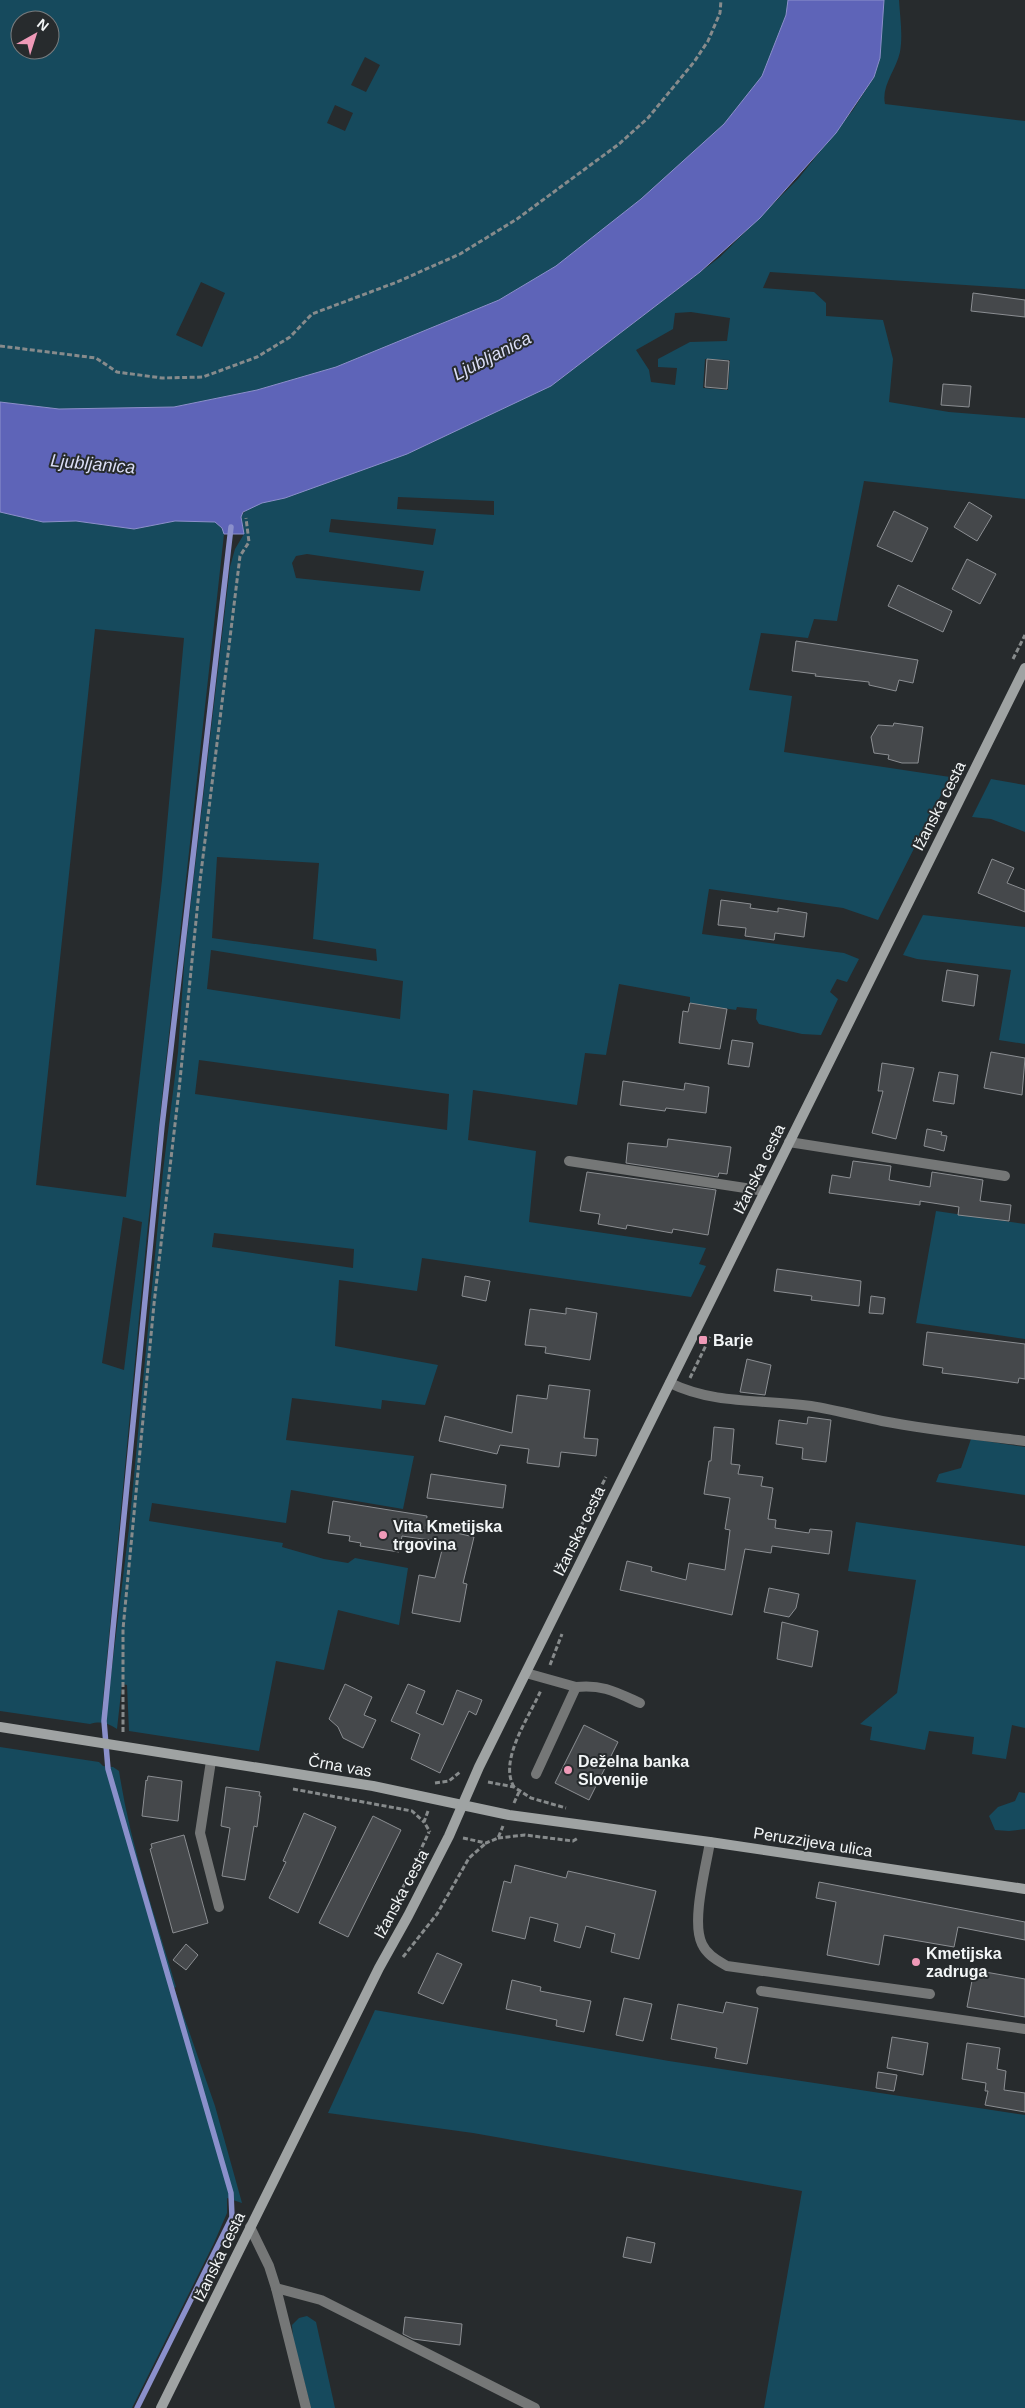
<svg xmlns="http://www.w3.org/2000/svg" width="1025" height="2408" font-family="Arial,sans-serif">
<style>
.green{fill:#164a5d;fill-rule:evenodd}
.water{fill:#5e64b8;stroke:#8b90cb}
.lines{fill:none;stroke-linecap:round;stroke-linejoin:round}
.stream{stroke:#8b90cb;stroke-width:5.5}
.building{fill:#45484b;stroke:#8b8e92}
.path{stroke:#878b8c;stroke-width:3;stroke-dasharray:5 2.5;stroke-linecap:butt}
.lane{stroke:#757777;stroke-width:10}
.street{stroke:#757777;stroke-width:10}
.secondary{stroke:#9fa3a3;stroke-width:10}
.poi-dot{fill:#ef9ab8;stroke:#272b2d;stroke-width:2}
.labels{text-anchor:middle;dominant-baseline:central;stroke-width:4;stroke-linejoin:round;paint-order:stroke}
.street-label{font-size:16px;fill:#f3f6f7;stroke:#272b2d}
.poi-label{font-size:16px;font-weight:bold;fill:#f3f6f7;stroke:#272b2d;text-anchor:start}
.water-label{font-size:18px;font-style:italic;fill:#dbdef6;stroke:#272b2d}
</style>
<rect width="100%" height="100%" fill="#272b2d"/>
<g class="green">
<path d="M0 0H789L786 15 762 76 724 124 641 199 556 267 499 300 336 367 257 390 174 407 59 409 0 402ZM20 20H50V50H20ZM365 57 380 65 366 92 351 85ZM335 105 353 113 345 131 327 123ZM201 282 225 293 202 347 176 335Z"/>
<path d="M884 0H899C900 17 903 35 900 52 896 70 881 86 885 104L1025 121V289L770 272 763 288 814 292 826 303V316L883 320 893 359 889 402 949 412 1025 418V499L864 481 837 621 814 619 808 638 761 633 749 690 792 696 784 752 950 777 878 920 843 908 709 889 702 934 844 953 859 959 847 982 837 979 830 992 838 999 821 1035 802 1034 759 1024 756 1019 757 1009 737 1007 736 1010 690 1003V997L619 984 606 1055 585 1053 577 1105 473 1090 468 1140 536 1151 529 1222 706 1248 699 1264 706 1266 691 1297 422 1258 417 1291 339 1280 335 1346 438 1365 425 1405 382 1400 381 1409 292 1398 286 1440 414 1456 403 1509 291 1490 286 1523 152 1503 149 1521 283 1543 282 1547 324 1559 348 1563 355 1558 408 1568 399 1625 338 1610 324 1670 276 1661 259 1751 129 1731 127 1685 122 1684 117 1729C108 1723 101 1721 90 1724L0 1711V512L43 522 76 521 134 529 175 521 215 522 222 528 224 534 147 1234 102 1710 107 1708 129 1528 163 1171 178 1052 185 953 230 567 235 549 244 534 241 517C248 503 271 501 285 498L551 386 720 257 798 179 853 110 874 77 880 58ZM691 312 730 318 727 341 690 342 658 359V367L677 368 675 385 651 382 649 370 636 350 673 329 675 313ZM705 359 730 360 728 390 703 388ZM398 497 494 501V515L397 509ZM331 519 436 529 433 545 329 532ZM307 554 424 571 420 591 296 578 292 563 296 556ZM95 629 184 638 162 880 126 1197 36 1185ZM217 857 319 863 313 939 376 949 377 961 212 938ZM211 950 403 981 400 1019 207 989ZM199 1060 449 1094 447 1130 195 1094ZM123 1217 142 1222 124 1370 102 1363ZM214 1233 354 1249 353 1268 212 1247Z"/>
<polygon points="991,779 1025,785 1025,832 991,819 972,817"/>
<polygon points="923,915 1025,927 1025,1044 999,1040 1011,970 917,959 903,955"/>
<polygon points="936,1211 1025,1224 1025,1339 916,1323"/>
<polygon points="971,1439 1025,1447 1025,1495 936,1482 939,1474 961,1468"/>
<polygon points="856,1522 1025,1546 1025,1728 1012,1725 1006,1759 972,1754 974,1737 929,1731 925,1750 870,1740 872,1727 860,1724 897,1693 916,1580 848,1571"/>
<path d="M0 1747 99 1762 103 1766 113 1767 119 1771C130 1844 155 1916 176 1987L174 1988 215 2106 242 2203 227 2198V2213L214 2243 132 2408H0Z"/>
<polygon points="1019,1792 1025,1793 1025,1829 1009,1831 995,1830 989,1816 998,1807 1015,1801"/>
<polygon points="375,2010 669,2061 1025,2115 1025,2408 764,2408 802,2191 473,2133 328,2113"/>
<polygon points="307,2316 316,2322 335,2408 311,2408 293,2338 292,2325 299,2318"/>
</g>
<polygon class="water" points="788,0 884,0 880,58 874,77 836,133 760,218 700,272 551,386 407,454 285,498 262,503 243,512 241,517 244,534 224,534 222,528 215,522 175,521 134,529 76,521 43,522 0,512 0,402 59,409 174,407 257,390 336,367 499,300 556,266 641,199 724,124 762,76 786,15"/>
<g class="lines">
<polyline class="stream" points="137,2408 232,2217 231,2193 108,1769 104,1721 162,1126 231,527"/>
</g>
<g class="building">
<polygon points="973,293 1025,300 1025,317 971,311"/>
<polygon points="707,359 729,361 727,389 705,387"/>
<polygon points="943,384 971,386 969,407 941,405"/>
<polygon points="969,502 992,516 977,541 954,527"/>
<polygon points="894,511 928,528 912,562 877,546"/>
<polygon points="967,559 996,574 980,604 952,589"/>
<polygon points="898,585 952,611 943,632 888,606"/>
<polygon points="796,641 918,660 913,683 899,680 896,691 869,685 869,682 815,676 816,674 792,671"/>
<polygon points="894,723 923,727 918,763 902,763 888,759 889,755 874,753 871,737 878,725 893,726"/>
<polygon points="992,859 1014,868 1007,883 1025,890 1025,912 978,893"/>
<polygon points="721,900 751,904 750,908 778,912 778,908 807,913 804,937 775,933 774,940 745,936 746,928 718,925"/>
<polygon points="947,970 978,975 974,1006 942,1001"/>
<polygon points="690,1003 727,1009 720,1049 679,1043 683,1011 688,1012"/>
<polygon points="732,1040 753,1043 749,1067 728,1064"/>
<polygon points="991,1052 1025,1058 1022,1095 984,1088"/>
<polygon points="882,1063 914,1068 896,1139 872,1133 883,1091 878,1091"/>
<polygon points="939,1072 958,1075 954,1104 933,1101"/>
<polygon points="623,1081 684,1090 685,1083 709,1087 706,1113 666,1108 665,1111 620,1105"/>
<polygon points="927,1129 942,1132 941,1135 947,1136 944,1151 924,1146"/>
<polygon points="668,1139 731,1147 727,1174 719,1173 718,1177 626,1163 628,1143 667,1147"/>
<polygon points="853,1161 891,1166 889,1180 930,1187 932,1172 983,1180 980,1201 1011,1205 1009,1221 958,1215 959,1207 920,1201 920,1205 829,1193 832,1175 850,1178"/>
<polygon points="587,1172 716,1190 708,1235 673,1229 672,1233 627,1225 626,1229 598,1224 600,1214 580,1211"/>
<polygon points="777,1269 861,1281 859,1306 811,1300 812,1296 774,1291"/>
<polygon points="465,1276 490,1281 486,1301 462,1296"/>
<polygon points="871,1296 885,1298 883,1314 869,1313"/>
<polygon points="566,1308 597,1313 590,1360 545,1353 546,1347 525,1345 530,1309 566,1314"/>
<polygon points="927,1332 1025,1344 1025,1379 1019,1378 1018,1383 975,1377 942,1373 943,1368 923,1365"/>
<polygon points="747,1359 771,1365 765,1395 740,1392"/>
<polygon points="549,1385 590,1390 584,1438 598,1439 596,1456 561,1452 559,1467 527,1463 529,1449 500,1445 497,1454 439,1441 445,1416 512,1433 517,1395 547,1399"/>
<polygon points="808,1417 831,1420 826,1462 802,1459 803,1448 776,1444 779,1420 807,1424"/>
<polygon points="714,1427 734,1429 731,1464 740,1465 738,1474 763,1477 761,1486 773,1488 768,1519 776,1520 775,1528 809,1533 810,1529 832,1531 829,1554 772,1546 771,1553 745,1549 732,1615 620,1590 627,1561 652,1567 651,1571 686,1580 689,1563 725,1570 730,1530 725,1529 730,1498 704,1494 709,1461 711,1461"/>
<polygon points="431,1474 506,1485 503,1508 427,1498"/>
<polygon points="333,1501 427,1516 426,1526 474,1537 463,1583 467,1584 460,1622 412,1613 419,1575 435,1578 444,1542 402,1536 399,1552 360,1546 361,1543 349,1541 350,1536 328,1533"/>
<polygon points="769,1588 799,1594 796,1608 789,1617 764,1612"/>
<polygon points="782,1622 818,1631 812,1667 777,1659"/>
<polygon points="345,1684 372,1697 364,1715 376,1720 363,1748 343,1738 338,1727 329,1719"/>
<polygon points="408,1684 425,1691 416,1713 443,1725 457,1690 482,1700 476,1715 469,1711 440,1773 411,1759 420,1734 391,1721"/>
<polygon points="584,1725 618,1742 589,1800 555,1783"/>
<polygon points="148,1776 182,1781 178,1821 142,1816 146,1780 147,1781"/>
<polygon points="226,1787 260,1792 259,1796 261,1796 257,1827 254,1826 245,1880 222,1876 230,1828 221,1826"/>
<polygon points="304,1813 336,1827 298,1913 269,1898 286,1862 283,1861"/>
<polygon points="373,1816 401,1830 348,1937 319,1923"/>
<polygon points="184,1835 208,1923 173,1933 150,1849 152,1848 151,1844"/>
<polygon points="515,1865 566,1878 568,1871 656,1891 639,1959 611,1952 615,1934 586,1926 580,1948 554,1941 558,1924 530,1917 525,1939 492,1931 504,1881 511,1883"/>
<polygon points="819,1882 1025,1922 1025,1940 958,1927 954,1947 884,1935 879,1965 827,1955 836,1902 816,1898"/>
<polygon points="186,1944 198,1955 186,1970 173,1960"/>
<polygon points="437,1953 462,1964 443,2004 418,1993"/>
<polygon points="974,1970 1025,1979 1025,2017 967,2007"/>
<polygon points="512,1980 541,1987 540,1991 591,2001 584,2032 556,2026 557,2020 506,2009"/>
<polygon points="624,1998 652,2004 643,2041 616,2035"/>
<polygon points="726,2002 758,2008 747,2064 715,2058 717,2048 671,2039 678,2004 723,2013"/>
<polygon points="892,2037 928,2043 923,2075 887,2068"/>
<polygon points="967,2043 1000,2048 997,2069 1006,2071 1004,2090 1025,2093 1025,2112 985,2105 988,2091 985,2091 986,2083 962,2079"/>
<polygon points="878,2072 897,2075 894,2091 876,2088"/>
<polygon points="627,2237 655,2243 651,2263 623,2257"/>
<polygon points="405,2317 462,2324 460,2345 413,2339 403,2334"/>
</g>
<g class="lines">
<g class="path">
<polyline points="0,346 96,358 117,372 162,378 203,377 257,357 290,337 312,314 397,282 460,254 517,219 619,144 648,118 694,62 708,41 720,13 721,0"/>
<polyline points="1013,659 1025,635"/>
<polyline points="690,1378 710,1337"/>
<polyline points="565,1558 606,1477"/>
<polyline points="550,1665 562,1634"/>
<polyline points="123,1732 123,1629 154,1304 179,1090 200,881 229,646 240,556 249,542 246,518"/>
<polyline points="488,1782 514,1787 531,1798 566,1808"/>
<polyline points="435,1783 449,1781 460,1772"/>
<path d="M514 1787C498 1760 530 1716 541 1690"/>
<polyline points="293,1789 412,1811 424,1822"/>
<polyline points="514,1803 519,1792"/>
<polyline points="428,1811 424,1822 430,1832"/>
<polyline points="463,1838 486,1843 498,1838 503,1826"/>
<polyline points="498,1838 525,1835 573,1841 578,1838"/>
<polyline points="390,1915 429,1832"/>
<polyline points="403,1957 437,1914 469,1858 486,1843"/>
</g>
<g class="lane">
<polyline points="789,1142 1005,1176"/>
<polyline points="569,1161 765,1191"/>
<path d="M670 1383C715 1405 763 1399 811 1406 835 1410 858 1416 882 1421 929 1430 977 1435 1025 1441"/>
<polyline points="526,1673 576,1687 536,1774"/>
<path d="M576 1687C602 1684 616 1692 640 1703"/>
<polyline points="276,2288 321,2300 535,2408"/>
</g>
<g class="street">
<polyline points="211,1761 200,1833 219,1907"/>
<path d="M710 1842C706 1867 691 1922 702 1944 707 1955 717 1960 727 1966L930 1994"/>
<polyline points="761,1991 1025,2029"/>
<polyline points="250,2227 269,2266 276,2288 306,2408"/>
</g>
<g class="secondary">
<polyline points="0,1727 373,1786 509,1815 710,1842 1025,1889"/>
<polyline points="161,2408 379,1968 408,1916 449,1836 479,1767 549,1626 1025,668"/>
</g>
</g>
<g class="poi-dot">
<rect x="698" y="1335" width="10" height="10" rx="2.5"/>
<circle cx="383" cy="1535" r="5"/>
<circle cx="568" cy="1770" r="5"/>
<circle cx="916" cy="1962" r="5"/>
</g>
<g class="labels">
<g class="street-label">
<text transform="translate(939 806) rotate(-63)">Ižanska cesta</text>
<text transform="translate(759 1169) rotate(-64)">Ižanska cesta</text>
<text transform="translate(579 1531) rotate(-64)">Ižanska cesta</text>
<text transform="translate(340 1766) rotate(10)">Črna vas</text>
<text transform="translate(813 1842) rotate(9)">Peruzzijeva ulica</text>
<text transform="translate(401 1894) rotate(-62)">Ižanska cesta</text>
<text transform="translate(219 2257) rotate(-64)">Ižanska cesta</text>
</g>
<g class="poi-label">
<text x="713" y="1340">Barje</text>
<text x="393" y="1526">Vita Kmetijska<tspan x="393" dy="18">trgovina</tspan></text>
<text x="578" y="1761">Deželna banka<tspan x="578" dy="18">Slovenije</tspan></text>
<text x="926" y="1953">Kmetijska<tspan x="926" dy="18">zadruga</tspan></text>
</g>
<g class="water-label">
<text transform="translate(492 356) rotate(-27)">Ljubljanica</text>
<text transform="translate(93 464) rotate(5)">Ljubljanica</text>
</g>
</g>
<g transform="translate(35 35) rotate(39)"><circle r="24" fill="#272b2d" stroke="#797c7e"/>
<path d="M0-4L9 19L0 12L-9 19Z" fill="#ef9ab8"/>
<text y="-8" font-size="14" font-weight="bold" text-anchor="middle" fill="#f3f6f7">N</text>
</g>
</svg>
